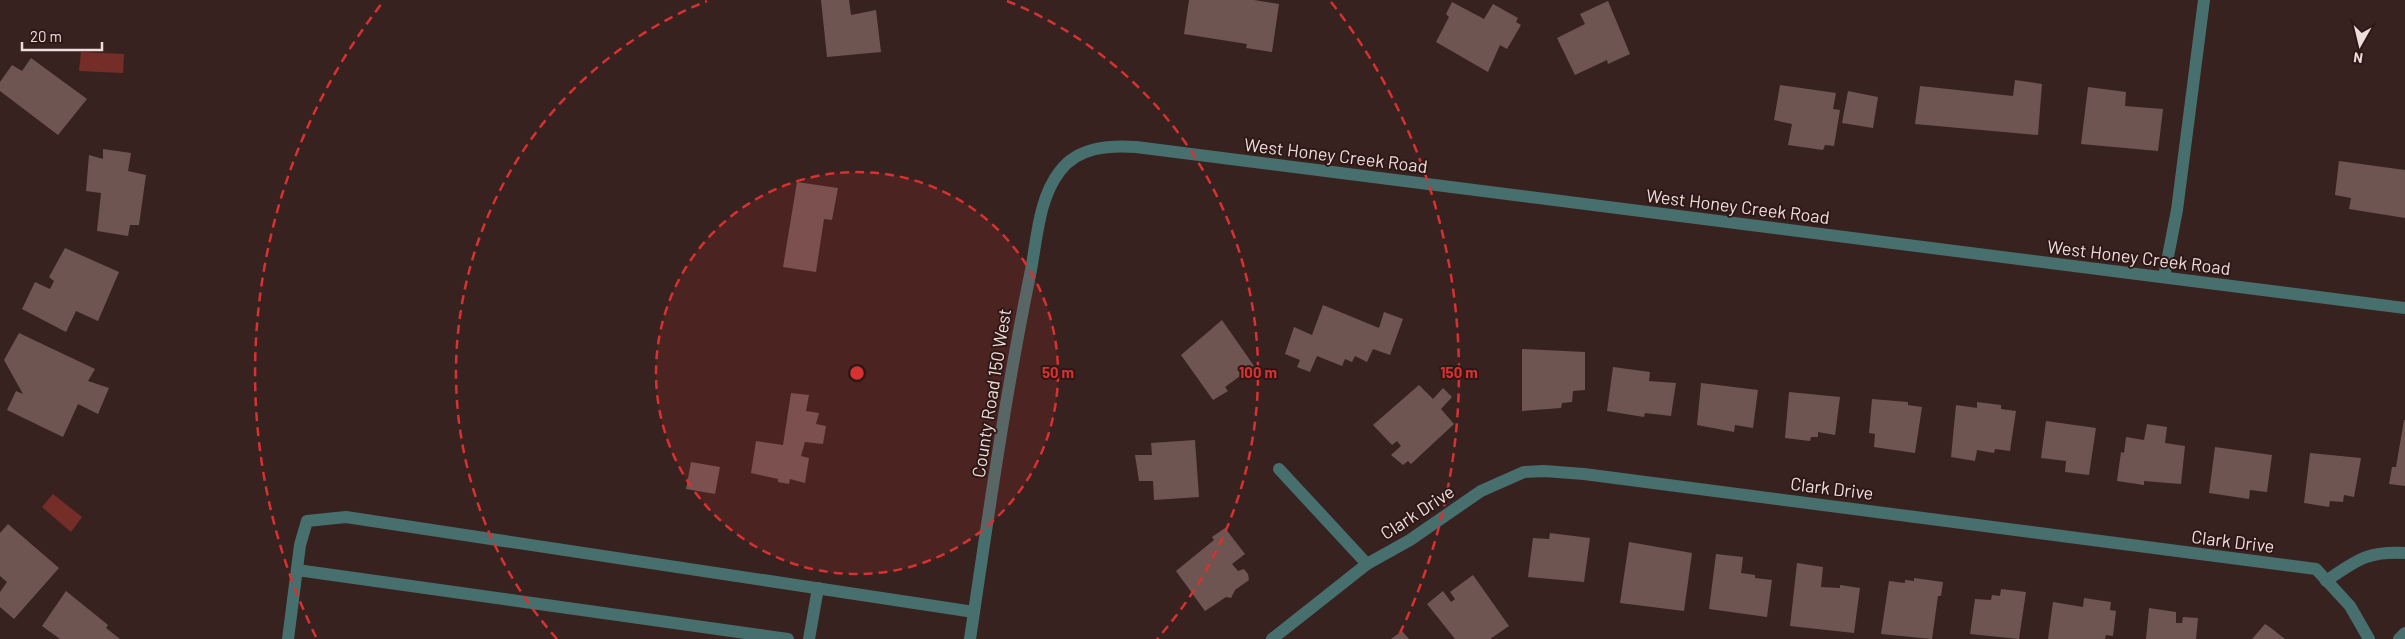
<svg xmlns="http://www.w3.org/2000/svg" width="2405" height="639" font-family="Barlow,sans-serif">
<style>
.water{fill:#752d28}
.building{fill:#6f5552}
.lines{fill:none;stroke-linecap:round;stroke-linejoin:round}
.minor{stroke:#476f6e;stroke-width:12}
.ring{fill:none;stroke:#d73131;stroke-width:2.5;stroke-dasharray:9 6}
.labels{text-anchor:middle;dominant-baseline:central;stroke-width:4;stroke-linejoin:round;paint-order:stroke}
.street-label{font-size:18px;fill:#eddedc;stroke:#2e1816}
.centre{fill:#d73131;stroke:#2e1816;stroke-width:2.5}
.ring-label{font-size:15px;text-anchor:middle;font-weight:bold;fill:#d73131;stroke:#2e1816;stroke-width:4;stroke-linejoin:round;paint-order:stroke}
</style>
<rect width="100%" height="100%" fill="#38221f"/>
<g class="water">
<polygon points="81,52 124,54 123,73 79,71"/>
<polygon points="53,494 82,517 71,532 42,507"/>
</g>
<g class="building">
<polygon points="821,0 849,0 851,15 876,10 881,52 827,57"/>
<polygon points="1189,0 1254,0 1279,4 1272,52 1246,48 1247,44 1184,34"/>
<polygon points="1608,1 1630,54 1608,64 1607,60 1575,75 1557,38 1585,24 1580,14"/>
<polygon points="1452,2 1484,19 1493,4 1518,18 1516,22 1521,25 1507,49 1500,45 1488,72 1436,42 1449,17 1446,14"/>
<polygon points="31,58 87,99 58,135 0,91 0,82 12,65 22,71"/>
<polygon points="2015,80 2042,84 2038,135 1915,124 1920,86 2013,96"/>
<polygon points="1780,85 1836,93 1833,109 1840,110 1834,146 1825,145 1823,150 1788,145 1792,124 1774,120"/>
<polygon points="2088,87 2126,92 2125,106 2163,109 2158,151 2081,144"/>
<polygon points="1848,91 1878,97 1873,128 1842,123"/>
<polygon points="103,149 131,153 128,171 146,175 139,225 130,225 128,236 97,231 101,193 86,191 89,155 103,159"/>
<polygon points="2339,161 2405,170 2405,218 2349,209 2351,198 2335,195"/>
<polygon points="797,182 838,188 832,220 824,219 816,272 783,267"/>
<polygon points="65,248 119,272 98,321 76,311 66,332 22,309 35,282 50,289 54,281 49,277"/>
<polygon points="1323,305 1379,328 1384,312 1403,319 1390,355 1373,349 1367,362 1355,356 1352,362 1345,359 1342,366 1317,356 1310,372 1297,367 1300,360 1285,354 1294,327 1312,335"/>
<polygon points="1222,320 1254,366 1225,387 1228,391 1213,400 1181,355"/>
<polygon points="19,333 95,369 88,381 109,388 98,414 78,404 63,437 7,410 16,391 23,394 4,360"/>
<polygon points="1522,349 1585,352 1585,390 1573,391 1572,402 1562,403 1561,408 1522,411"/>
<polygon points="1613,367 1650,372 1649,381 1676,383 1671,416 1645,413 1644,417 1607,411"/>
<polygon points="1701,383 1758,390 1753,428 1735,425 1734,432 1697,425"/>
<polygon points="1419,385 1433,399 1443,388 1452,397 1441,409 1454,424 1411,464 1408,461 1403,465 1391,455 1401,446 1397,441 1392,445 1373,425"/>
<polygon points="1789,392 1840,397 1835,435 1818,432 1818,437 1811,437 1810,441 1785,438"/>
<polygon points="791,393 809,395 806,411 819,413 816,424 826,426 823,444 805,442 801,456 809,458 805,483 790,479 789,484 778,482 778,479 751,473 756,441 783,445"/>
<polygon points="1872,399 1908,402 1908,405 1922,407 1915,453 1874,447 1875,434 1869,433"/>
<polygon points="1977,402 2001,405 2001,409 2016,411 2010,451 1995,449 1994,453 1977,450 1975,461 1951,457 1956,405 1977,408"/>
<polygon points="2404,420 2405,420 2405,486 2389,484 2392,467 2396,467"/>
<polygon points="2046,421 2096,428 2089,475 2065,472 2066,461 2041,458"/>
<polygon points="2147,424 2167,427 2165,443 2185,446 2181,484 2144,481 2144,485 2117,481 2121,452 2124,453 2126,437 2144,440"/>
<polygon points="1195,440 1199,497 1154,500 1153,481 1139,481 1135,455 1152,455 1151,443"/>
<polygon points="2215,447 2272,455 2267,492 2250,490 2249,499 2209,493"/>
<polygon points="2310,453 2361,458 2354,497 2344,495 2343,502 2330,501 2329,507 2304,503"/>
<polygon points="691,462 720,467 715,494 686,489"/>
<polygon points="8,524 59,568 14,619 0,607 0,592 7,582 0,576 0,533"/>
<polygon points="1225,528 1245,554 1232,564 1238,571 1244,569 1248,574 1249,580 1235,590 1231,598 1226,597 1205,611 1176,571 1214,540 1212,537"/>
<polygon points="1550,533 1590,538 1584,582 1528,577 1533,538 1549,539"/>
<polygon points="1629,542 1692,553 1684,611 1620,603"/>
<polygon points="1716,554 1743,557 1741,573 1755,575 1755,578 1772,580 1767,617 1709,609"/>
<polygon points="1797,563 1823,567 1821,587 1840,588 1840,585 1860,588 1854,633 1790,626"/>
<polygon points="1473,575 1509,626 1490,639 1455,639 1427,604 1443,591 1451,602 1455,599 1450,592"/>
<polygon points="1914,578 1943,582 1941,596 1938,596 1932,639 1881,634 1889,581 1905,583 1905,580 1914,581"/>
<polygon points="2001,589 2026,592 2019,639 1970,634 1975,599 1991,600 1992,595 2000,596"/>
<polygon points="66,591 108,625 106,628 120,639 60,639 42,626"/>
<polygon points="2084,598 2111,602 2110,610 2116,611 2113,636 2106,635 2105,639 2048,639 2053,602 2083,607"/>
<polygon points="2149,608 2176,612 2176,623 2182,623 2183,617 2198,618 2196,639 2146,639"/>
<polygon points="2265,624 2271,628 2285,639 2252,639"/>
<polygon points="1402,631 1409,639 1391,639"/>
</g>
<g class="lines">
<g class="minor">
<polyline points="2164,277 2177,210 2204,0"/>
<polyline points="1279,469 1367,564"/>
<polyline points="297,570 788,639"/>
<path d="M2326 581C2357 560 2367 551 2405 553"/>
<polyline points="288,639 300,545 307,521 346,517 974,612"/>
<polyline points="809,639 818,588"/>
<path d="M970 639C988 518 1005 396 1030 275 1037 241 1038 199 1060 171 1078 147 1109 145 1136 147L2405 308"/>
<polyline points="1272,639 1367,564 1410,540 1481,491 1524,472 1544,471 1584,474 2316,569 2350,606 2369,639"/>
<polyline points="2399,639 2405,633"/>
</g>
</g>
<circle cx="857" cy="373" r="201" fill="#d73131" fill-opacity=".12"/>
<g class="ring">
<circle cx="857" cy="373" r="201"/>
<path d="M557 639A401 401 0 0 1 707 1M1007 1A401 401 0 0 1 1157 639"/>
<path d="M316 637A602 602 0 0 1 383 2M1331 2A602 602 0 0 1 1398 637"/>
</g>
<g class="labels">
<g class="street-label">
<text transform="translate(1336 155) rotate(7)">West Honey Creek Road</text>
<text transform="translate(1738 206) rotate(7)">West Honey Creek Road</text>
<text transform="translate(2139 257) rotate(7)">West Honey Creek Road</text>
<text transform="translate(991 393) rotate(-81)">County Road 150 West</text>
<text transform="translate(1832 488) rotate(7)">Clark Drive</text>
<text transform="translate(1417 512) rotate(-33)">Clark Drive</text>
<text transform="translate(2233 541) rotate(7)">Clark Drive</text>
</g>
</g>
<circle cx="857" cy="373" r="8" class="centre"/>
<g class="ring-label">
<text x="1058" y="378">50 m</text>
<text x="1258" y="378">100 m</text>
<text x="1459" y="378">150 m</text>
</g>
<g transform="translate(2360 45) rotate(188)" stroke="#2e1816" stroke-width="4" paint-order="stroke">
<path d="M0-4L9 19L0 12L-9 19Z" fill="#eddedc"/>
<text y="-8" font-size="14" font-weight="bold" text-anchor="middle" fill="#eddedc">N</text>
</g>
<path d="M22 42v8h80v-8" fill="none" stroke="#eddedc" stroke-width="2.5"/>
<text x="30" y="42" font-size="15" fill="#eddedc" stroke="#2e1816" stroke-width="4" paint-order="stroke">20 m</text>
</svg>
